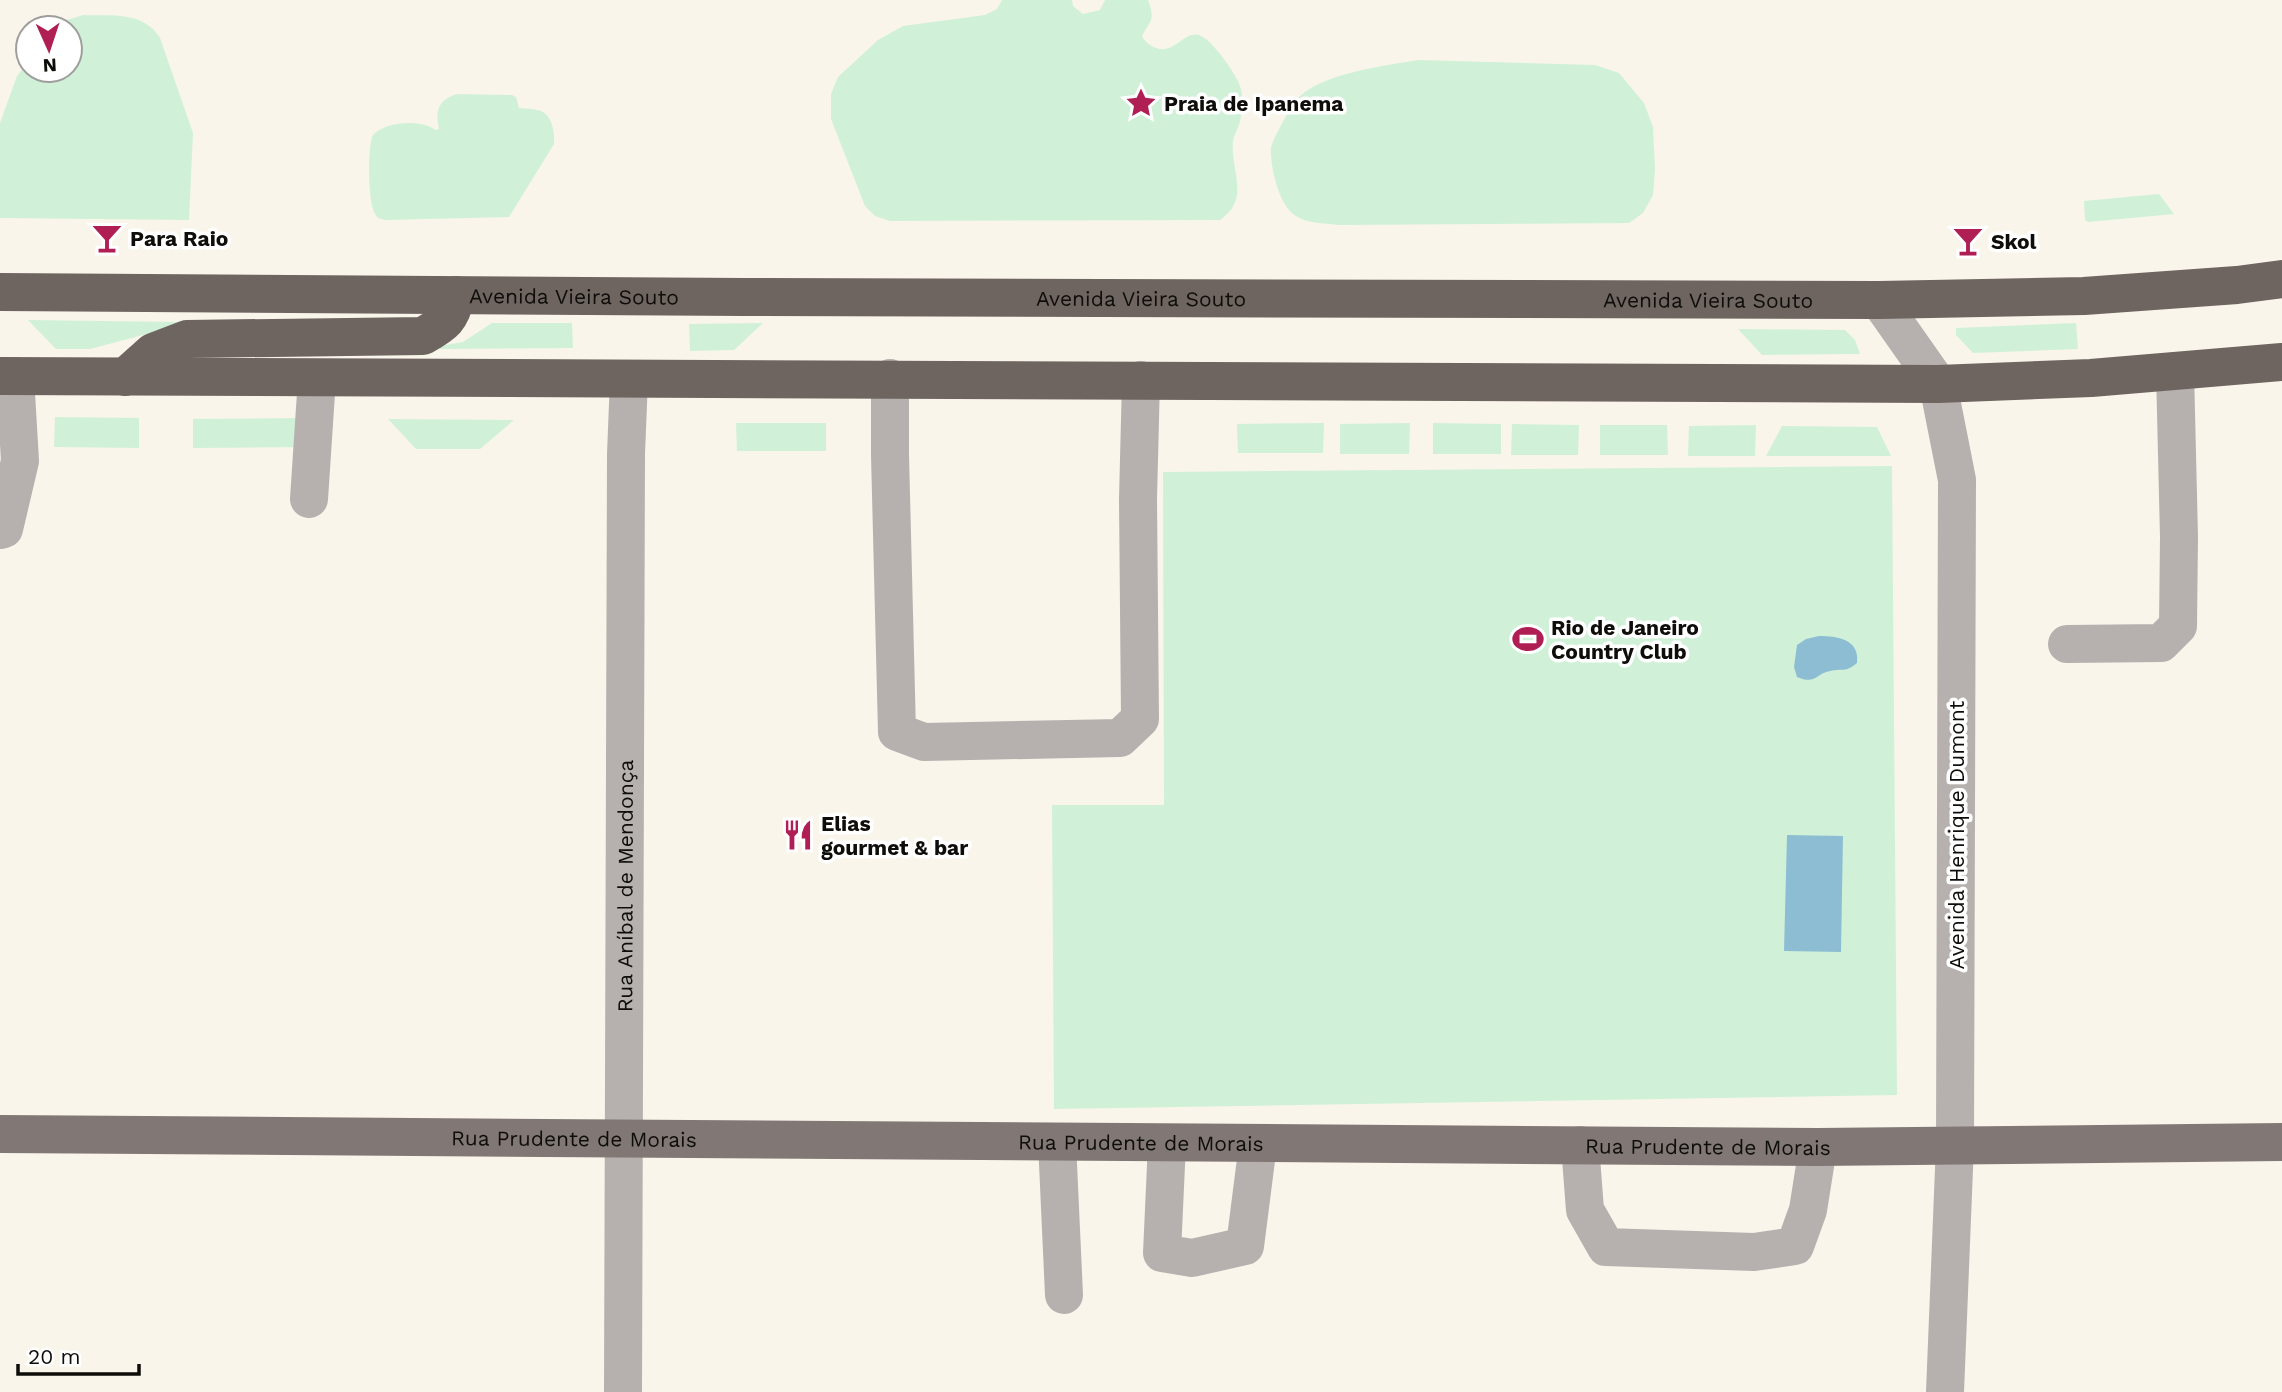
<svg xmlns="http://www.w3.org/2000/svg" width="2282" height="1392" font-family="'Work Sans',sans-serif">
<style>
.green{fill:#d0f1d8}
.water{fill:#8cbdd3}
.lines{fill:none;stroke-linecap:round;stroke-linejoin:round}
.minor{stroke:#b6b1af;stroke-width:38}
.major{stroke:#817875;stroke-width:38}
.highway{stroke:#6e6460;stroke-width:38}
.labels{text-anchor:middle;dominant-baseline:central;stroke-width:7;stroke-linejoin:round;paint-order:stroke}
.poi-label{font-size:21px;font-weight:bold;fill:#0e0d0a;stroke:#fff;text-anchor:start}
.street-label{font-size:21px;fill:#0e0d0a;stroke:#fff}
</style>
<rect width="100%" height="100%" fill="#f9f5eb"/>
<g class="green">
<path d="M1002 0H1072L1073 6 1083 14 1100 10 1105 0H1148C1156 21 1150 20 1142 36 1146 45 1159 52 1169 48 1183 43 1191 26 1207 40 1217 48 1238 76 1241 89 1243 97 1242 113 1240 121 1239 128 1234 134 1233 141 1231 159 1239 178 1237 195 1235 207 1229 213 1220 220L890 221 875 216 865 206 831 119V94L838 77 878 40 903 26 985 15 997 9Z"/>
<path d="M83 15C111 16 144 11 160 38L193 133 189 220 0 218V123L17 76 28 62V70H70V28H56L64 21Z"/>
<path d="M1418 60 1595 65 1619 73 1644 103 1653 127 1655 169 1653 195 1643 213 1629 223 1339 225C1324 223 1304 224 1292 213 1278 201 1270 165 1271 148 1272 140 1291 106 1296 100 1320 73 1384 66 1418 60Z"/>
<path d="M457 94 512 95 516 97 519 108C525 109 531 108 537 110 552 112 555 132 554 144L509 217 385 220C381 219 377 218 375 214 368 203 367 147 373 135 386 121 421 119 436 130L439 129C435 110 438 100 457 94Z"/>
<polygon points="2159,194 2174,214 2088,222 2085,220 2084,201"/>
<polygon points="28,320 177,322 177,326 90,349 56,349"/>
<polygon points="492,323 572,323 573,348 440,349 440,346 463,342"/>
<polygon points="763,323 734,350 690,351 689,324"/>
<polygon points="2076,323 2078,349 1973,353 1956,335 1956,328"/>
<polygon points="1738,329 1845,330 1855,340 1860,354 1762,355"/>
<polygon points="55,417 139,418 139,448 54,447"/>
<polygon points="304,418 305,447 193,448 193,419"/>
<polygon points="388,419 514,420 480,449 416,449"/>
<polygon points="736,423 826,423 826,451 737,451"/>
<polygon points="1324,423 1323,453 1238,453 1237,424"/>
<polygon points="1410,423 1409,454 1340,454 1340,424"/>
<polygon points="1433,423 1501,424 1501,454 1433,454"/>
<polygon points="1512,424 1579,425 1578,455 1511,455"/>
<polygon points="1600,425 1667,425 1668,455 1600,455"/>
<polygon points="1756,425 1755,456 1688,456 1689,426"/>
<polygon points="1782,426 1877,427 1891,456 1766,456"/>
<polygon points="1892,466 1897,1095 1054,1109 1052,805 1164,805 1163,472"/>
</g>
<g class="water">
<path d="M1819 636C1837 636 1860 639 1857 663 1845 673 1843 668 1830 671 1815 674 1816 685 1797 677L1794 667 1797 645 1806 639Z"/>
<polygon points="1787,835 1843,836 1841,952 1784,951"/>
</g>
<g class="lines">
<g class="minor">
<polyline points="1879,300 1938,384 1957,480 1955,1144 1945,1392"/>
<polyline points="890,378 890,455 897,732 924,742 1120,738 1140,719 1138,499 1141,380"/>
<polyline points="309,499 317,378"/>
<polyline points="0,530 4,529 20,461 15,376"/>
<polyline points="2067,644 2161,643 2178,626 2179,537 2175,371"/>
<polyline points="1057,1142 1064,1295"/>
<polyline points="1167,1143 1162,1253 1192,1258 1245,1246 1258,1144"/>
<polyline points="1580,1145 1585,1210 1606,1247 1754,1252 1795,1246 1808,1210 1818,1147"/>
<path id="s1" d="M623 1392 626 454 629 379"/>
</g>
<path class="major" id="s2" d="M0 1134 1818 1147 2282 1142"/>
<g class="highway">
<path id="s3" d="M0 292 744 297 1879 300 2084 296 2237 285 2282 279"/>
<polyline points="0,376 1938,384 2091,378 2282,362"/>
<path d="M125 377 153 352 187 339 423 336C444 324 452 319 456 295"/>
</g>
</g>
<defs>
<g id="sight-bare" transform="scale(2.415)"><path d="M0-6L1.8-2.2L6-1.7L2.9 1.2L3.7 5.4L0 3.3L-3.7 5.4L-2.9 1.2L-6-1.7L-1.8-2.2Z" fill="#af1f54" stroke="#fff" stroke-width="2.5" paint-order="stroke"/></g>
<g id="bar-bare" transform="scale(2.415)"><path d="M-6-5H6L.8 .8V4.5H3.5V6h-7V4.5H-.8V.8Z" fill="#af1f54" stroke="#fff" stroke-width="2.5" paint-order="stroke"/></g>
<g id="stadium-bare" transform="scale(2.415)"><path d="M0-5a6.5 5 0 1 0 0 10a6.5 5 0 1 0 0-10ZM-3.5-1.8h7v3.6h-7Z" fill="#af1f54" stroke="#fff" stroke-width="2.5" paint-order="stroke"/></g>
<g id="restaurant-bare" transform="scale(2.415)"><path d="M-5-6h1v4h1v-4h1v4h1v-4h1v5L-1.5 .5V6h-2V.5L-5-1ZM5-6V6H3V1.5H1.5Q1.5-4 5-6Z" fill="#af1f54" stroke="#fff" stroke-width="2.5" paint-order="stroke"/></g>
</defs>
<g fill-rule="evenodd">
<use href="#sight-bare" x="1141" y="103"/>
<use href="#bar-bare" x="107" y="238"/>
<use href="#bar-bare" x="1968" y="241"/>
<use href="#stadium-bare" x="1528" y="639"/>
<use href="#restaurant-bare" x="798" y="835"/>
</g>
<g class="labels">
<g class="poi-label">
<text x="1164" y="103">Praia de Ipanema</text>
<text x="130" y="238">Para Raio</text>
<text x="1991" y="241">Skol</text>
<text x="1551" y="627">Rio de Janeiro<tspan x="1551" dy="24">Country Club</tspan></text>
<text x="821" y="823">Elias<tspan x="821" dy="24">gourmet &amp; bar</tspan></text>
</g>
<g class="street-label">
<text stroke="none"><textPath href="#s3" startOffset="574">Avenida Vieira Souto</textPath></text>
<text stroke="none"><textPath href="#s3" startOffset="1141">Avenida Vieira Souto</textPath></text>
<text stroke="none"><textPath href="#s3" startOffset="1708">Avenida Vieira Souto</textPath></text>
<text transform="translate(1956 835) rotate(-90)">Avenida Henrique Dumont</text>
<text stroke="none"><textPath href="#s1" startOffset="506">Rua Aníbal de Mendonça</textPath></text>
<text stroke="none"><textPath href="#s2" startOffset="574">Rua Prudente de Morais</textPath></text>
<text stroke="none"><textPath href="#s2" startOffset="1141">Rua Prudente de Morais</textPath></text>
<text stroke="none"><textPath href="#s2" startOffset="1708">Rua Prudente de Morais</textPath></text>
</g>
</g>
<g transform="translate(49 49) rotate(177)"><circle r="33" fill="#ffffff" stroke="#9f9e9d" stroke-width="2"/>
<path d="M0-5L12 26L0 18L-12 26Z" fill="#af1f54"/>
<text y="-10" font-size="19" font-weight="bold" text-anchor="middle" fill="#0e0d0a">N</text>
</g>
<path d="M18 1364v10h121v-10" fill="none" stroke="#0e0d0a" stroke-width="3.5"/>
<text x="28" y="1364" font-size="21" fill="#0e0d0a" stroke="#ffffff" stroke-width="5" paint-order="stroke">20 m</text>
</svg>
